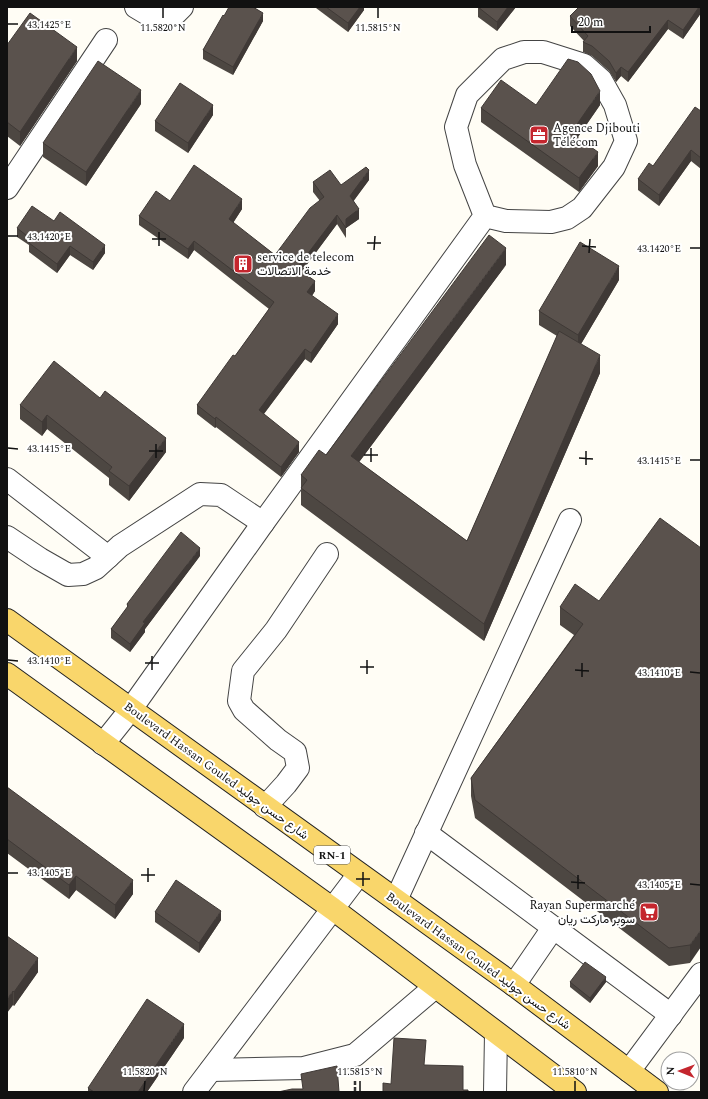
<svg xmlns="http://www.w3.org/2000/svg" width="708" height="1099" font-family="Spectral,Vazirmatn,serif">
<style>
.lines{fill:none;stroke-linecap:round;stroke-linejoin:round}
.minor-casing{stroke:#444;stroke-width:24}
.major-casing{stroke:#222;stroke-width:24}
.path{stroke:#333;stroke-width:2.5;stroke-dasharray:4 2;stroke-linecap:butt}
.minor{stroke:#fff;stroke-width:22}
.major{stroke:#f9d66b;stroke-width:22}
.wall{fill:#4d4742}
.shaded-wall{fill:#3f3936}
.building{fill:#5a524d;stroke:#3f3936}
.ticks{fill:none;stroke:#111;stroke-width:1.5}
.labels{text-anchor:middle;dominant-baseline:central;stroke-width:4;stroke-linejoin:round;paint-order:stroke}
.shield{fill:#fff;stroke:#585858;stroke-width:1}
.shield-label{font-size:11px;font-weight:bold;fill:#111}
.poi-label{font-size:12px;fill:#111;stroke:#fff;text-anchor:start}
.street-label{font-size:12px;fill:#111;stroke:#fff}
.ticks-label{font-size:10px;text-anchor:middle;fill:#111;stroke:#fff;stroke-width:4;stroke-linejoin:round;paint-order:stroke}
</style>
<rect width="100%" height="100%" fill="#fffdf5"/>
<g class="lines">
<g class="minor-casing">
<g id="minor">
<polyline points="136,7 156,19 175,14 182,7"/>
<polyline points="7,188 106,40"/>
<polyline points="7,479 108,557"/>
<polyline points="7,537 40,559 68,575 83,574 96,568 120,546 200,494 221,495 263,523"/>
<polyline points="103,744 131,709 263,523 485,216 506,221 551,222 567,218 582,208 614,167 626,141 615,105 601,80 584,65 543,52 524,52 503,59 467,95 456,127 465,165 485,216"/>
<polyline points="265,807 286,784 298,768 295,752 278,740 244,710 239,701 243,671 276,630 327,554"/>
<polyline points="426,833 671,1015"/>
<polyline points="396,900 570,520"/>
<polyline points="514,985 553,928"/>
<polyline points="211,1070 304,1068 355,1055 435,987"/>
<polyline points="629,1071 701,974"/>
<polyline points="194,1092 359,874"/>
<polyline points="495,1092 496,1033"/>
</g>
</g>
<g class="major-casing">
<g id="major">
<polyline points="7,620 514,985 657,1092"/>
<polyline points="7,674 333,909 575,1092"/>
</g>
</g>
<polyline class="path" points="355,1081 355,1092"/>
<use href="#minor" class="minor"/>
<use href="#major" class="major"/>
</g>
<g class="wall">
<polygon points="316,7 364,7 364,10 348,32 316,8"/>
<polygon points="478,7 516,7 497,31 478,17"/>
<polygon points="701,7 701,13 683,39 668,29 628,82 621,76 616,82 609,71 592,56 583,52 583,42 584,41 570,26 570,16"/>
<polygon points="224,16 263,21 233,75 203,59 203,50"/>
<polygon points="7,45 77,61 20,146 7,136"/>
<polygon points="141,104 86,186 43,157 43,143"/>
<polygon points="536,105 600,105 578,137 598,166 579,192 481,122 481,108"/>
<polygon points="701,111 701,169 691,161 659,206 638,190 638,179 653,166"/>
<polygon points="213,115 188,153 155,131 155,121"/>
<polygon points="369,180 353,201 359,219 346,228 346,238 337,224 302,271 315,291 312,296 338,324 311,363 305,359 264,414 299,452 281,477 216,427 215,428 197,414 197,405 235,356 269,309 194,250 188,259 139,225 139,216 170,201 242,209 233,223 275,255 320,201 313,192 313,182 341,185"/>
<polygon points="17,228 105,253 93,270 70,255 57,273 29,252 29,245 17,237"/>
<polygon points="506,265 359,462 467,541 557,336 539,325 539,311 619,280 581,344 600,373 484,641 301,505 301,475 326,455"/>
<polygon points="20,405 166,452 129,501 109,485 109,478 47,429 42,436 20,419"/>
<polygon points="701,548 690,963 669,966 475,818 471,796 471,778 574,635 560,625 560,607 599,601"/>
<polygon points="200,556 145,629 145,632 130,652 111,638 111,629 127,608 127,604"/>
<polygon points="7,787 133,894 115,919 76,890 69,899 7,853"/>
<polygon points="155,912 221,920 199,953 155,922"/>
<polygon points="7,936 38,972 14,1006 13,1005"/>
<polygon points="570,982 606,982 590,1003 570,987"/>
<polygon points="184,1038 147,1092 88,1092 88,1088"/>
</g>
<g class="shaded-wall">
<polygon points="360,7 364,7 364,10 348,32 348,23"/>
<polygon points="508,7 516,7 497,31 497,22"/>
<polygon points="699,7 701,7 701,13 683,39 683,30"/>
<polygon points="263,13 263,21 233,75 233,67"/>
<polygon points="668,20 668,29 628,82 628,72"/>
<polygon points="77,47 77,61 20,146 20,132"/>
<polygon points="621,67 621,76 616,82 616,73"/>
<polygon points="141,90 141,104 86,186 86,172"/>
<polygon points="600,91 600,105 571,147 571,133"/>
<polygon points="213,105 213,115 188,153 188,143"/>
<polygon points="691,150 691,161 659,206 659,195"/>
<polygon points="598,152 598,166 579,192 579,178"/>
<polygon points="369,170 369,180 350,206 350,196"/>
<polygon points="242,199 242,209 229,229 229,219"/>
<polygon points="359,209 359,219 346,228 346,219"/>
<polygon points="337,215 337,224 297,278 297,268"/>
<polygon points="194,241 194,250 188,259 188,249"/>
<polygon points="105,245 105,253 93,270 93,262"/>
<polygon points="70,246 70,255 57,273 57,264"/>
<polygon points="506,248 506,265 351,473 351,456"/>
<polygon points="619,266 619,280 578,349 578,335"/>
<polygon points="315,281 315,291 307,302 307,292"/>
<polygon points="338,314 338,324 311,363 311,353"/>
<polygon points="305,349 305,359 259,420 259,410"/>
<polygon points="600,355 600,373 484,641 484,624"/>
<polygon points="47,415 47,429 42,436 42,422"/>
<polygon points="216,417 216,427 215,428 215,419"/>
<polygon points="166,438 166,452 129,501 129,486"/>
<polygon points="299,442 299,452 281,477 281,467"/>
<polygon points="200,548 200,556 145,629 145,632 130,652 130,644 143,622"/>
<polygon points="76,876 76,890 69,899 69,885"/>
<polygon points="133,880 133,894 115,919 115,905"/>
<polygon points="221,911 221,920 199,953 199,943"/>
<polygon points="701,930 701,947 690,963 690,945"/>
<polygon points="38,958 38,972 14,1006 14,992"/>
<polygon points="606,977 606,982 590,1003 590,998"/>
<polygon points="13,991 13,1005 7,1013 7,999"/>
<polygon points="184,1024 184,1038 147,1092 138,1092"/>
</g>
<g class="building">
<polygon points="229,7 253,7 263,13 233,67 203,50 223,15 224,16"/>
<polygon points="326,7 360,7 348,23"/>
<polygon points="478,7 508,7 497,22"/>
<polygon points="579,7 699,7 683,30 668,20 628,72 621,67 616,73 609,61 592,46 583,42 588,36 570,16"/>
<polygon points="30,13 77,47 20,132 7,122 7,45"/>
<polygon points="568,59 578,62 591,74 600,91 571,133 598,152 579,178 481,108 501,80 536,105"/>
<polygon points="98,61 141,90 86,172 43,143"/>
<polygon points="180,83 213,105 188,143 155,121"/>
<polygon points="695,107 701,111 701,158 691,150 659,195 638,179 649,163 653,166"/>
<polygon points="194,165 242,199 229,219 275,255 310,208 324,197 313,182 330,170 341,185 366,167 369,170 350,196 359,209 346,219 346,228 337,215 297,268 315,281 307,292 338,314 311,353 305,349 259,410 299,442 281,467 216,417 215,419 197,405 233,355 235,356 274,302 194,241 188,249 139,216 156,191 170,201"/>
<polygon points="32,206 54,221 60,212 105,245 93,262 70,246 57,264 29,243 31,239 17,228"/>
<polygon points="489,235 506,248 351,456 467,541 559,331 600,355 484,624 301,488 307,480 301,475 319,450 326,455"/>
<polygon points="580,242 619,266 578,335 539,311"/>
<polygon points="54,361 100,398 105,391 166,438 129,486 109,471 112,467 47,415 42,422 20,405"/>
<polygon points="660,518 701,548 701,930 690,945 669,948 475,800 471,778 583,624 560,607 575,584 599,601"/>
<polygon points="181,532 200,548 143,622 145,623 130,644 111,629 128,606 127,604"/>
<polygon points="7,787 133,880 115,905 76,876 69,885 7,839"/>
<polygon points="176,880 221,911 199,943 155,912"/>
<polygon points="7,936 38,958 14,992 13,991 7,999"/>
<polygon points="585,962 606,977 590,998 570,982"/>
<polygon points="147,999 184,1024 138,1092 94,1092 88,1088"/>
<polygon points="394,1038 426,1040 424,1065 463,1066 463,1090 468,1090 468,1092 383,1092 383,1083 391,1084"/>
<polygon points="337,1066 339,1092 278,1092 292,1089 303,1089 301,1074"/>
</g>
<path class="ticks" d="M163 18V8M378 18V8M8 24H18M8 236H18M152 239H166M367 243H381M159 246V232M582 246 596 247M690 248H700M374 250 375 236M589 253 590 239M8 448 18 449M149 451H163M364 455H378M156 458V444M579 458 593 459M690 460H700M371 462V448M586 465V451M8 660 18 661M145 663H159M360 667H374M152 670V656M575 670 589 671M690 672 700 673M367 674V660M582 677V663M8 873H18M141 875H155M356 879H370M148 882V868M571 882 585 883M690 884 700 885M363 886V872M578 889V875M144 1091 145 1081M360 1091V1081M575 1091V1081"/>
<defs>
<g id="office-square" transform="scale(1)"><rect x="-9" y="-9" width="18" height="18" rx="4" fill="#c4262e" stroke="#fff"/><path d="M-6-3h4V-5.5h4V-3h4V5H-6ZM-1-4.5V-3h2v-1.5ZM-6 0V1H6V0Z" fill="#fff"/></g>
<g id="building-square" transform="scale(1)"><rect x="-9" y="-9" width="18" height="18" rx="4" fill="#c4262e" stroke="#fff"/><path d="M-4-6H4V6H1V3H-1V6H-4ZM-2.5-4.3h1.7v1.8h-1.7ZM.8-4.3h1.7v1.8H.8ZM-2.5-1h1.7V.8h-1.7ZM.8-1h1.7V.8H.8Z" fill="#fff"/></g>
<g id="supermarket-square" transform="scale(1)"><rect x="-9" y="-9" width="18" height="18" rx="4" fill="#c4262e" stroke="#fff"/><path d="M-6-5.5h2.5l.6 2H6L4.5 2H-2.5L-4.4-4H-6ZM-1.5 3.2a1.3 1.3 0 1 0 .1 0ZM3 3.2a1.3 1.3 0 1 0 .1 0Z" fill="#fff"/></g>
</defs>
<g fill-rule="evenodd">
<use href="#office-square" x="539" y="135"/>
<use href="#building-square" x="243" y="264"/>
<use href="#supermarket-square" x="649" y="912"/>
</g>
<g class="labels">
<rect class="shield" x="314" y="846" width="36" height="18" rx="3"/>
<g class="shield-label">
<text x="332" y="855">RN-1</text>
</g>
<g class="poi-label">
<text x="553" y="128">Agence Djibouti<tspan x="553" dy="14">Télécom</tspan></text>
<text x="257" y="257">service de telecom<tspan x="257" dy="14">خدمة الاتصالات</tspan></text>
<text x="635" y="905" text-anchor="end">Rayan Supermarché<tspan x="635" dy="14">سوبر ماركت ريان</tspan></text>
</g>
<g class="street-label">
<text transform="translate(216 771) rotate(36)">Boulevard Hassan Gouled شارع حسن جوليد</text>
<text transform="translate(478 961) rotate(36)">Boulevard Hassan Gouled شارع حسن جوليد</text>
</g>
</g>
<g class="ticks-label">
<text x="49" y="28">43.1425°E</text>
<text x="163" y="31">11.5820°N</text>
<text x="378" y="31">11.5815°N</text>
<text x="49" y="240">43.1420°E</text>
<text x="659" y="252">43.1420°E</text>
<text x="49" y="452">43.1415°E</text>
<text x="659" y="464">43.1415°E</text>
<text x="49" y="664">43.1410°E</text>
<text x="659" y="676">43.1410°E</text>
<text x="49" y="876">43.1405°E</text>
<text x="659" y="888">43.1405°E</text>
<text x="145" y="1075">11.5820°N</text>
<text x="360" y="1075">11.5815°N</text>
<text x="575" y="1075">11.5810°N</text>
</g>
<rect width="708" height="1099" fill="none" stroke="#111111" stroke-width="16"/>
<g transform="translate(680 1071) rotate(271)"><circle r="19" fill="#ffffff" stroke="#a0a0a0"/>
<path d="M0-3L7 15L0 10L-7 15Z" fill="#c4262e"/>
<text y="-6" font-size="11" font-weight="bold" text-anchor="middle" fill="#111111">N</text>
</g>
<path d="M572 26v6h78v-6" fill="none" stroke="#111111" stroke-width="2"/>
<text x="578" y="26" font-size="12" fill="#111111" stroke="#ffffff" stroke-width="3" paint-order="stroke">20 m</text>
</svg>
